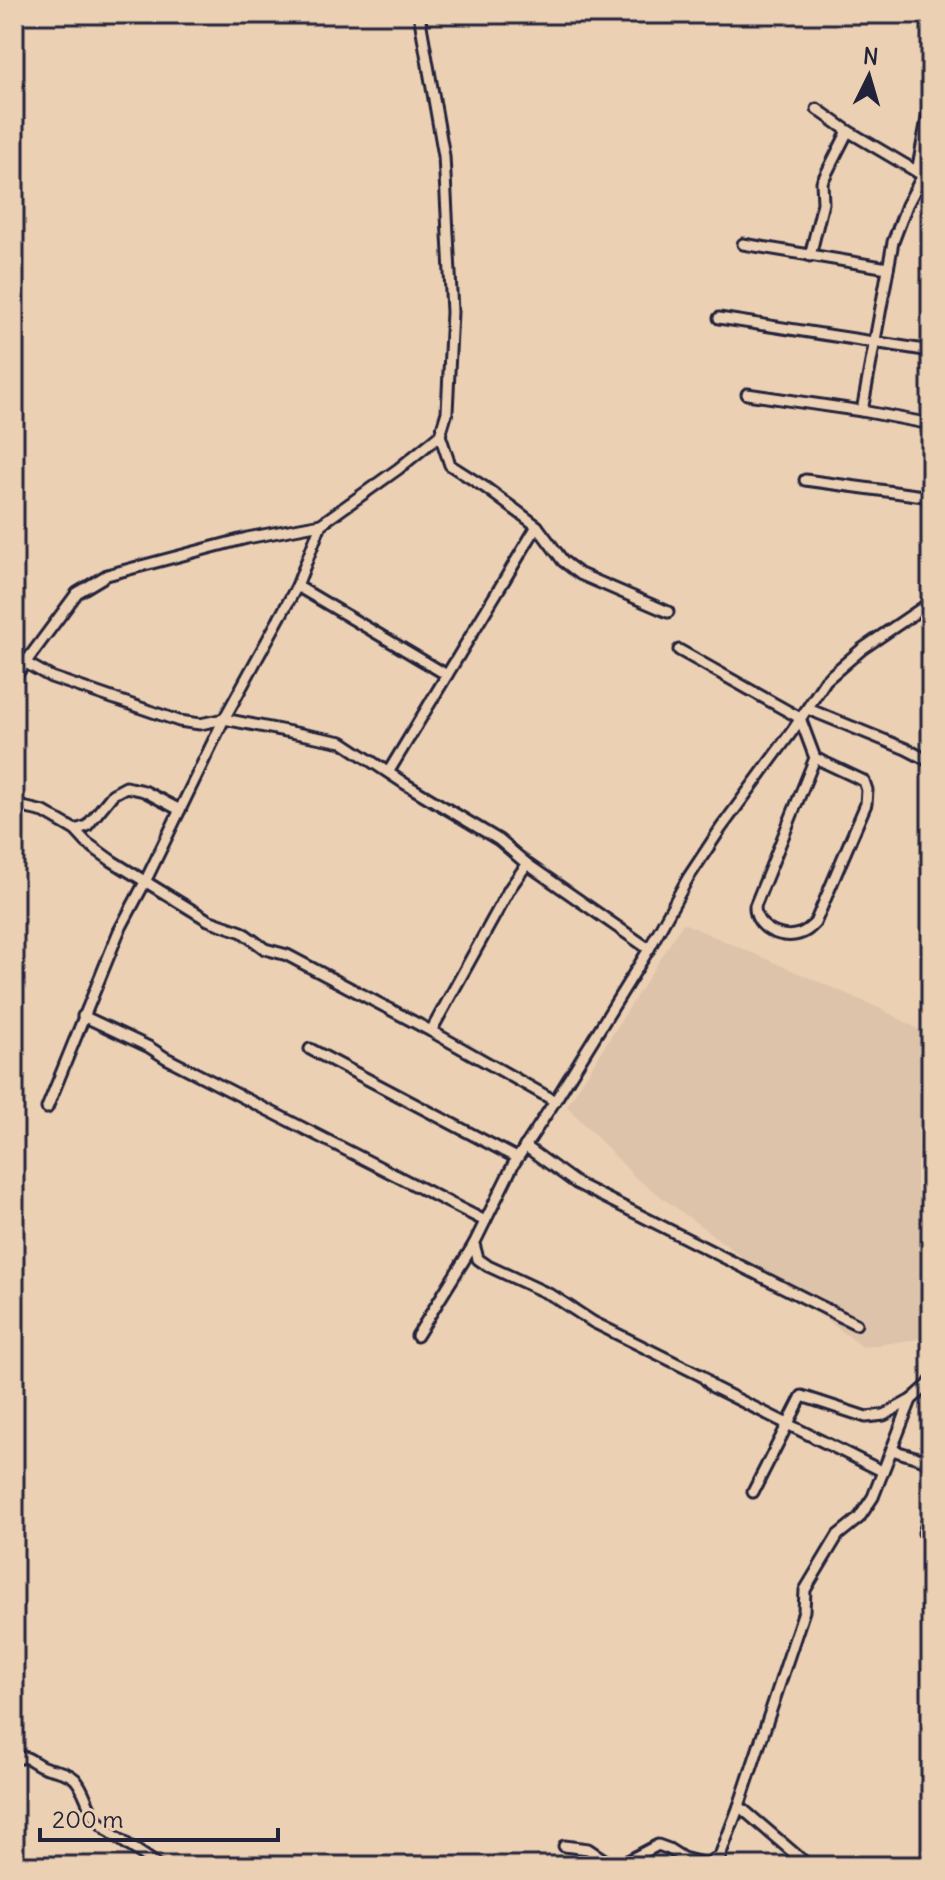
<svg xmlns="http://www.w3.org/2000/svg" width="945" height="1880" font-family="Delius,sans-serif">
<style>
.built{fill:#ddc3aa}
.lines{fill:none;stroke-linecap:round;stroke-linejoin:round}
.minor-casing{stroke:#22223b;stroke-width:15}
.minor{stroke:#ecd0b3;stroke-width:9}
</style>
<rect width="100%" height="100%" fill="#ecd0b3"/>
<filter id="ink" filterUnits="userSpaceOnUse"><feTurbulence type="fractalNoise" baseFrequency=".0125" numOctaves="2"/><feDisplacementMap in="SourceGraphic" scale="16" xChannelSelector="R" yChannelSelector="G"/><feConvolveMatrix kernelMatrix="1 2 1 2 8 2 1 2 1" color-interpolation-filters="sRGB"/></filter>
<g filter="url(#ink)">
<polygon class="built" points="683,923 879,1008 931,1036 931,1337 863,1347 636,1178 567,1106"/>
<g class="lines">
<g class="minor-casing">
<g id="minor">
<polyline points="817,109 848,131 931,180"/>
<polyline points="917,172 931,98"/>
<polyline points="743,244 888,268"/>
<polyline points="810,256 823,203 822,182 848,131"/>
<polyline points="719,318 931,351"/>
<polyline points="747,394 862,411 931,424"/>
<polyline points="862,411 893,242 907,205 923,175"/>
<polyline points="440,435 450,465 486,488 537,526 563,561 580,574 668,612"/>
<polyline points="805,480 931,497"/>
<polyline points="297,586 447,675"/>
<path d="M679 650 800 718 815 758 755 906C754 927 780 940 799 934 806 932 810 928 815 923L866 804 867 790 864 781 815 758"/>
<polyline points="24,662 51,677 179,721 200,724 224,719 342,742 407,785 499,840 527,864 649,949"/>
<polyline points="14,678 77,593 107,575 247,538 321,524"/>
<polyline points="808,709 906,749 931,762"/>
<polyline points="389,771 537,526"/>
<polyline points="14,805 44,812 75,830 87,843 112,861 208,920 242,932 265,949 287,955 431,1031 555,1101"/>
<polyline points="75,830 87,826 113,794 126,787 144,791 180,810"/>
<polyline points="83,1016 149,1047 166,1058 485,1221"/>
<polyline points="431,1031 510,888 527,864"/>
<polyline points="310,1049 517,1158"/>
<polyline points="47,1108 119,931 145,882 224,719 297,586 321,524 398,469 440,435 447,412 452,312 444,156 419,14"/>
<polyline points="525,1146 576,1183 856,1324"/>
<polyline points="474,1244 478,1259 488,1266 553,1296 593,1322 702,1376 713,1387 882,1471"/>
<polyline points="417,1336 474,1244 513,1165 555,1101 649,949 688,878 721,828 793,730 826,680 862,649 931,602"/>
<polyline points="892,1450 931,1462"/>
<polyline points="753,1492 802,1396 866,1417 884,1415 911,1400"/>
<polyline points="924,1533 931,1509"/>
<path d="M14 1761C26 1753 29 1760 41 1766 52 1771 65 1770 75 1779 86 1791 87 1809 99 1822 116 1840 140 1851 159 1866"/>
<polyline points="739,1806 809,1866"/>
<polyline points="564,1846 588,1849 606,1861 624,1863 658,1845 669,1849 683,1858 706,1864 720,1856"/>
<polyline points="716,1866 739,1806 804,1611 805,1590 838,1535 859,1518 873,1497 911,1400 928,1385 931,1381"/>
</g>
</g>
<use href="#minor" class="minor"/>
</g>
</g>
<rect width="945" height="1880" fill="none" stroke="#ecd0b3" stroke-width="48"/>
<rect x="24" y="24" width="897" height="1832" fill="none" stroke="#22223b" stroke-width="3" filter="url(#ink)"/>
<g transform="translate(869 76) rotate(5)" stroke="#ecd0b3" stroke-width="6" paint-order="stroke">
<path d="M0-6L14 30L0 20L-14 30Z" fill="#22223b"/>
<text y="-12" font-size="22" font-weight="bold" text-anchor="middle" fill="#22223b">N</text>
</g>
<path d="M40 1828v12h238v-12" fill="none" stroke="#22223b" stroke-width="4"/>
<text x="52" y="1828" font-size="24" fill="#22223b" stroke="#ecd0b3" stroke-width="6" paint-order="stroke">200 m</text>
</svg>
